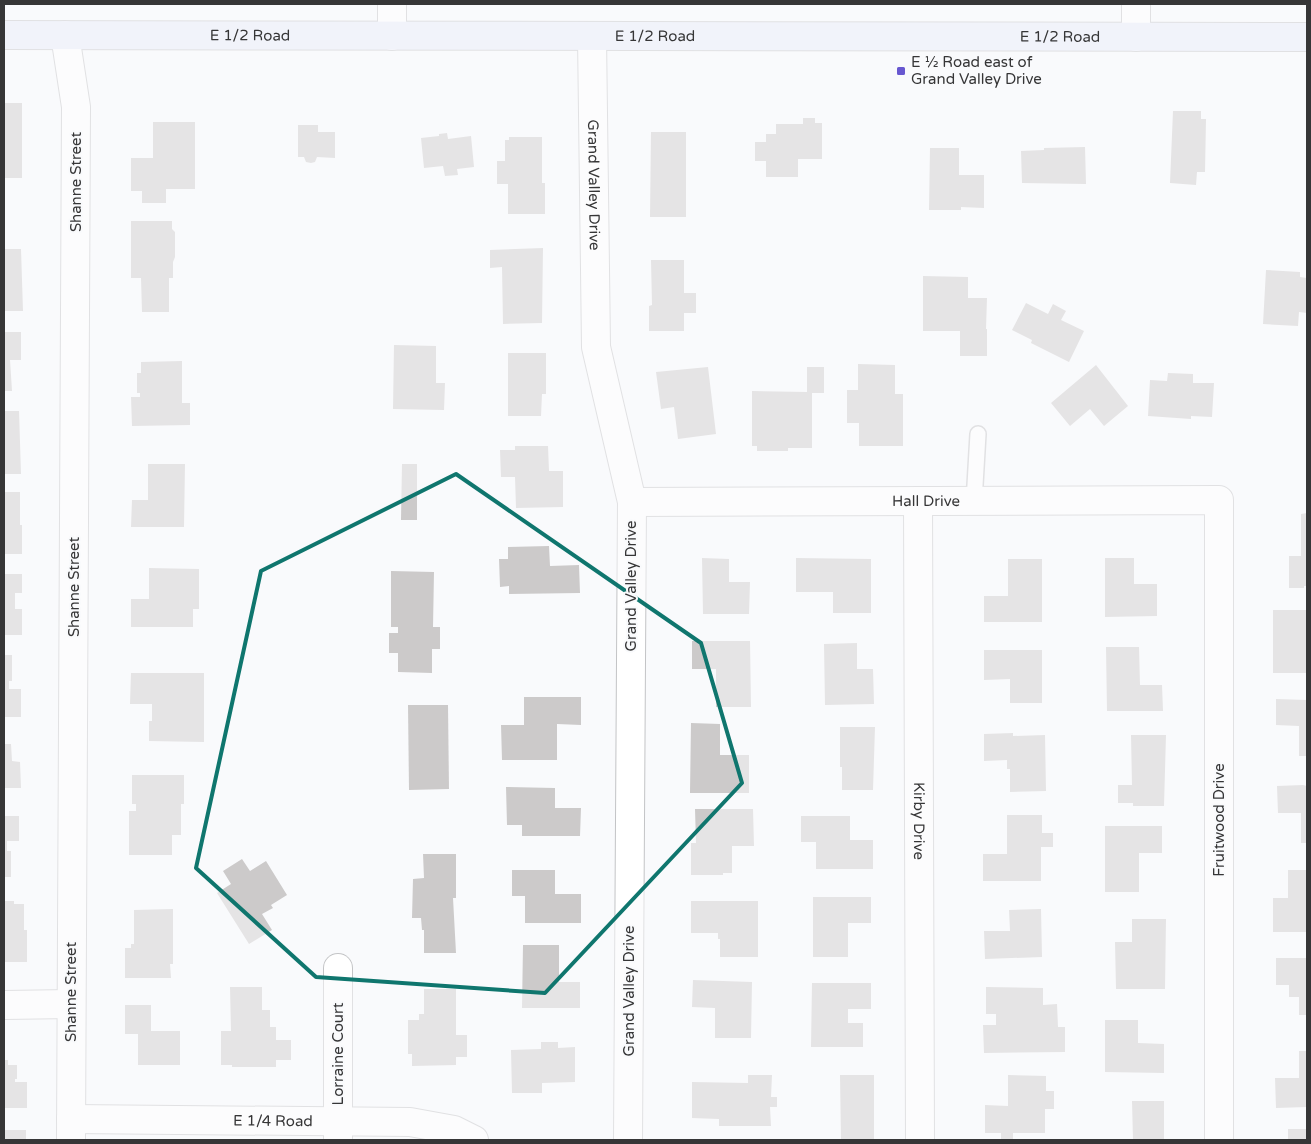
<svg xmlns="http://www.w3.org/2000/svg" width="1311" height="1144" font-family="'Varela Round',sans-serif">
<style>
.building{fill:#cccaca}
.lines{fill:none;stroke-linecap:round;stroke-linejoin:round}
.service-casing{stroke:#c3c4c6;stroke-width:18}
.minor-casing{stroke:#c3c4c6;stroke-width:30}
.secondary-casing{stroke:#c3c4c6;stroke-width:30}
.service{stroke:#fff;stroke-width:15}
.minor{stroke:#fff;stroke-width:28}
.secondary{stroke:#e6eaf8;stroke-width:28}
.marked{fill:none;stroke:#0f766e;stroke-width:4;stroke-linejoin:round}
.poi-dot{fill:#6757d0;stroke:#f9fafc;stroke-width:2}
.labels{text-anchor:middle;dominant-baseline:central;stroke-width:4;stroke-linejoin:round;paint-order:stroke}
.street-label{font-size:15px;fill:#363637;stroke:#f9fafc}
.poi-label{font-size:15px;fill:#363637;stroke:#f9fafc;text-anchor:start}
</style>
<rect width="100%" height="100%" fill="#f9fafc"/>
<g class="building">
<rect x="4" y="103" width="18" height="75"/>
<polygon points="1173,111 1201,111 1201,119 1206,119 1205,172 1197,172 1196,185 1170,183"/>
<polygon points="803,118 815,118 815,123 822,123 822,159 798,159 798,177 766,177 766,161 755,161 755,142 766,142 766,134 776,134 776,124 803,124"/>
<polygon points="153,122 195,122 195,189 166,189 166,203 142,203 142,191 131,191 131,158 153,158"/>
<polygon points="298,125 318,125 318,132 335,132 335,158 317,157 315,162 311,163 306,162 304,157 298,157"/>
<polygon points="651,132 686,132 686,217 650,217"/>
<polygon points="447,133 448,139 471,136 474,167 457,169 458,175 445,176 443,166 424,168 421,138 439,136 439,134"/>
<polygon points="509,137 542,137 542,183 545,183 545,214 508,214 508,184 497,184 497,161 505,161 505,140 509,140"/>
<polygon points="1085,147 1086,184 1022,183 1021,151 1044,150 1044,148"/>
<polygon points="930,148 959,148 959,175 984,175 984,208 961,207 961,210 929,210"/>
<polygon points="131,221 172,221 172,229 175,232 175,257 173,262 173,278 169,278 169,312 142,312 141,278 131,278"/>
<polygon points="543,248 542,323 503,324 502,267 490,268 490,250"/>
<polygon points="4,249 21,249 23,311 4,311"/>
<polygon points="651,260 684,260 684,293 696,293 696,313 684,313 684,331 649,331 649,306 652,305"/>
<polygon points="1266,270 1300,272 1300,277 1307,278 1307,313 1299,312 1298,326 1263,324"/>
<polygon points="923,276 968,277 968,298 987,298 986,329 987,329 987,356 960,356 960,331 923,331"/>
<polygon points="1026,303 1048,314 1053,304 1066,311 1061,320 1084,331 1069,362 1031,343 1032,340 1012,330"/>
<polygon points="4,332 21,332 21,360 10,360 12,391 4,391"/>
<polygon points="394,345 436,346 436,383 445,383 444,410 393,409"/>
<polygon points="508,353 546,353 546,394 542,394 541,416 508,416"/>
<polygon points="182,361 182,403 190,403 190,425 132,426 131,397 140,397 140,393 137,393 137,373 141,373 141,362"/>
<polygon points="858,364 895,365 895,394 903,394 903,446 859,446 859,423 847,423 847,390 858,390"/>
<polygon points="1096,365 1128,406 1104,426 1090,409 1070,426 1051,403"/>
<polygon points="708,367 716,434 678,439 674,407 661,409 656,372"/>
<polygon points="807,367 824,367 824,393 812,393 812,448 788,448 788,451 757,451 757,446 752,446 752,391 807,392"/>
<polygon points="1168,373 1193,374 1193,383 1214,383 1212,417 1191,416 1191,419 1148,416 1150,380 1167,381"/>
<polygon points="4,411 19,411 21,474 4,474"/>
<polygon points="515,446 548,446 549,471 563,471 563,507 516,508 515,477 501,477 500,450 515,450"/>
<polygon points="148,464 185,464 184,527 131,527 132,500 148,500"/>
<polygon points="402,464 417,464 417,520 401,520"/>
<polygon points="4,492 20,492 20,525 22,525 22,554 4,554"/>
<polygon points="1307,513 1307,586 1304,586 1304,588 1289,588 1289,556 1301,556 1301,514"/>
<polygon points="549,546 550,566 579,565 580,593 509,594 509,586 500,587 499,559 508,559 508,547"/>
<polygon points="702,558 729,559 729,582 750,582 749,614 703,614"/>
<polygon points="796,558 871,559 871,613 833,613 833,592 796,592"/>
<polygon points="1105,558 1134,558 1134,584 1157,584 1157,616 1105,617"/>
<polygon points="1008,559 1042,559 1042,622 984,622 984,596 1008,596"/>
<polygon points="149,568 199,569 199,609 193,609 193,627 131,627 131,599 149,599"/>
<polygon points="391,571 434,572 433,627 440,627 440,649 432,649 432,673 398,672 398,653 389,653 389,633 398,633 398,627 391,627"/>
<polygon points="4,574 22,574 22,593 15,593 15,609 22,609 22,635 4,635"/>
<rect x="1273" y="610" width="34" height="63"/>
<polygon points="692,641 750,641 751,707 716,707 716,669 692,669"/>
<polygon points="857,643 857,669 873,669 874,704 825,705 824,644"/>
<polygon points="1106,647 1139,647 1140,685 1162,685 1163,711 1107,711"/>
<polygon points="984,650 1042,650 1042,703 1010,703 1010,679 984,680"/>
<polygon points="4,655 12,655 12,681 9,681 9,689 21,689 21,717 4,717"/>
<polygon points="131,673 204,673 204,742 149,741 149,721 152,721 152,704 130,704"/>
<polygon points="524,697 581,697 581,725 557,724 557,760 502,760 501,725 524,725"/>
<polygon points="1276,699 1307,700 1307,756 1299,756 1299,726 1276,725"/>
<polygon points="408,705 448,705 449,789 409,790"/>
<polygon points="691,723 720,724 720,755 749,755 749,793 690,793"/>
<polygon points="840,727 875,727 873,790 842,790 842,767 840,767"/>
<polygon points="1013,733 1013,736 1045,735 1046,791 1010,792 1010,769 1007,769 1007,760 984,761 984,734"/>
<polygon points="1131,735 1166,735 1164,806 1133,806 1133,803 1118,803 1118,785 1132,785"/>
<polygon points="4,744 11,744 12,761 20,762 21,788 4,788"/>
<polygon points="132,775 184,775 184,804 181,804 181,835 172,835 172,855 129,855 129,811 136,811 136,804 132,804"/>
<polygon points="1303,785 1307,786 1307,843 1301,843 1301,813 1278,813 1277,786"/>
<polygon points="506,787 555,788 555,808 581,808 580,836 522,836 522,825 507,825"/>
<polygon points="695,809 753,809 754,846 732,846 732,873 723,873 723,875 691,875 691,843 696,843"/>
<polygon points="1007,815 1042,815 1042,833 1053,833 1053,847 1041,847 1041,881 983,881 983,854 1007,854"/>
<polygon points="4,816 19,816 19,841 7,841 7,851 11,851 11,877 4,877"/>
<polygon points="801,816 850,816 850,840 873,840 873,869 816,869 816,842 801,842"/>
<polygon points="1105,826 1162,826 1162,853 1139,853 1139,892 1105,892"/>
<polygon points="423,854 456,854 456,898 453,898 456,953 424,953 424,930 422,930 421,918 412,918 413,879 424,878"/>
<polygon points="242,859 250,871 266,861 287,895 271,905 273,908 262,914 272,930 249,944 217,893 231,884 223,871"/>
<polygon points="512,870 555,870 555,894 581,894 581,923 525,923 525,896 512,896"/>
<polygon points="1288,870 1307,870 1307,932 1273,932 1273,898 1288,898"/>
<polygon points="813,897 871,897 871,923 848,923 848,957 813,957"/>
<polygon points="4,901 14,901 14,904 24,904 24,930 27,930 27,962 4,962"/>
<polygon points="691,901 758,901 758,957 720,957 720,939 718,939 718,933 691,933"/>
<polygon points="173,909 173,964 170,964 171,978 125,978 125,948 131,948 131,944 134,944 134,910"/>
<polygon points="1041,909 1042,957 985,959 984,931 1010,931 1009,910"/>
<polygon points="1132,919 1166,919 1165,989 1116,989 1115,942 1132,942"/>
<polygon points="523,945 559,945 559,982 580,982 580,1008 522,1008"/>
<polygon points="1276,958 1307,958 1307,1015 1299,1015 1299,997 1289,997 1289,985 1276,985"/>
<polygon points="693,980 752,982 751,1038 715,1038 715,1008 692,1007"/>
<polygon points="812,983 871,983 871,1009 848,1009 848,1023 863,1023 863,1047 811,1047"/>
<polygon points="230,987 262,987 262,1010 270,1010 270,1027 276,1027 276,1040 291,1040 291,1060 276,1060 276,1067 232,1067 232,1065 221,1065 221,1031 231,1031"/>
<polygon points="986,987 1043,988 1043,1005 1057,1004 1058,1027 1065,1027 1065,1052 984,1053 983,1025 996,1025 996,1014 986,1014"/>
<polygon points="424,989 456,989 456,1035 467,1035 467,1057 456,1057 456,1065 412,1066 412,1054 408,1054 408,1020 419,1020 419,1014 424,1014"/>
<polygon points="125,1005 151,1005 151,1031 180,1031 180,1065 138,1065 138,1034 125,1034"/>
<polygon points="1105,1020 1138,1020 1138,1043 1164,1044 1164,1073 1105,1072"/>
<polygon points="541,1042 558,1042 558,1048 575,1047 575,1082 542,1083 542,1093 512,1093 511,1050 541,1049"/>
<polygon points="1299,1051 1307,1051 1307,1107 1276,1108 1275,1078 1299,1078"/>
<polygon points="4,1060 8,1060 8,1065 17,1065 17,1079 15,1079 15,1082 27,1082 27,1108 4,1108"/>
<polygon points="748,1075 772,1075 771,1097 777,1097 777,1107 770,1107 771,1126 719,1126 719,1119 692,1118 692,1082 748,1083"/>
<polygon points="840,1075 874,1075 874,1140 841,1140"/>
<polygon points="1008,1075 1046,1076 1046,1091 1054,1091 1054,1109 1045,1109 1045,1133 1013,1133 1013,1140 1001,1140 1001,1133 985,1133 985,1105 1008,1106"/>
<polygon points="1132,1101 1164,1101 1164,1140 1133,1140"/>
<rect x="1288" y="1129" width="19" height="11"/>
<rect x="4" y="1130" width="22" height="10"/>
</g>
<g class="lines">
<g class="service-casing">
<polyline id="service" points="974,502 978,434"/>
</g>
<g class="minor-casing">
<g id="minor">
<polyline points="65,35 76,107 71,1140"/>
<polyline points="392,36 392,4"/>
<path id="s1" d="M592 36 596 347 632 502 628 1140"/>
<polyline points="1136,37 1136,4"/>
<path id="s2" d="M918 501 920 1140"/>
<path id="s3" d="M632 502 1219 500V1140"/>
<polyline points="4,1005 71,1004"/>
<path id="s4" d="M71 1119 410 1122 454 1130 474 1140"/>
<polyline points="338,1140 338,968"/>
</g>
</g>
<g class="secondary-casing">
<g id="secondary">
<path id="s5" d="M4 35 1307 37"/>
</g>
</g>
<use href="#service" class="service"/>
<use href="#minor" class="minor"/>
<use href="#secondary" class="secondary"/>
</g>
<path d="M0 0H1311V1144H0ZM456 474 701 643 742 783 545 993 316 977 196 868 261 571Z" fill="#f9fafc" fill-opacity=".55" fill-rule="evenodd"/>
<path class="marked" d="M456 474 701 643 742 783 545 993 316 977 196 868 261 571Z"/>
<rect class="poi-dot" x="896" y="66" width="10" height="10" rx="2.5"/>
<g class="labels">
<g class="street-label">
<text stroke="none"><textPath href="#s5" startOffset="246">E 1/2 Road</textPath></text>
<text stroke="none"><textPath href="#s5" startOffset="651">E 1/2 Road</textPath></text>
<text stroke="none"><textPath href="#s5" startOffset="1056">E 1/2 Road</textPath></text>
<text transform="translate(76 182) rotate(-90)">Shanne Street</text>
<text stroke="none"><textPath href="#s1" startOffset="149">Grand Valley Drive</textPath></text>
<text stroke="none"><textPath href="#s3" startOffset="294">Hall Drive</textPath></text>
<text transform="translate(631 586) rotate(-90)">Grand Valley Drive</text>
<text transform="translate(74 587) rotate(-90)">Shanne Street</text>
<text transform="translate(1219 820) rotate(-90)">Fruitwood Drive</text>
<text stroke="none"><textPath href="#s2" startOffset="320">Kirby Drive</textPath></text>
<text transform="translate(629 991) rotate(-90)">Grand Valley Drive</text>
<text transform="translate(71 992) rotate(-90)">Shanne Street</text>
<text transform="translate(338 1054) rotate(-90)">Lorraine Court</text>
<text stroke="none"><textPath href="#s4" startOffset="202">E 1/4 Road</textPath></text>
</g>
<g class="poi-label">
<text x="911" y="62">E ½ Road east of<tspan x="911" dy="17">Grand Valley Drive</tspan></text>
</g>
</g>
<rect width="1311" height="1144" fill="none" stroke="#363637" stroke-width="10"/>
</svg>
